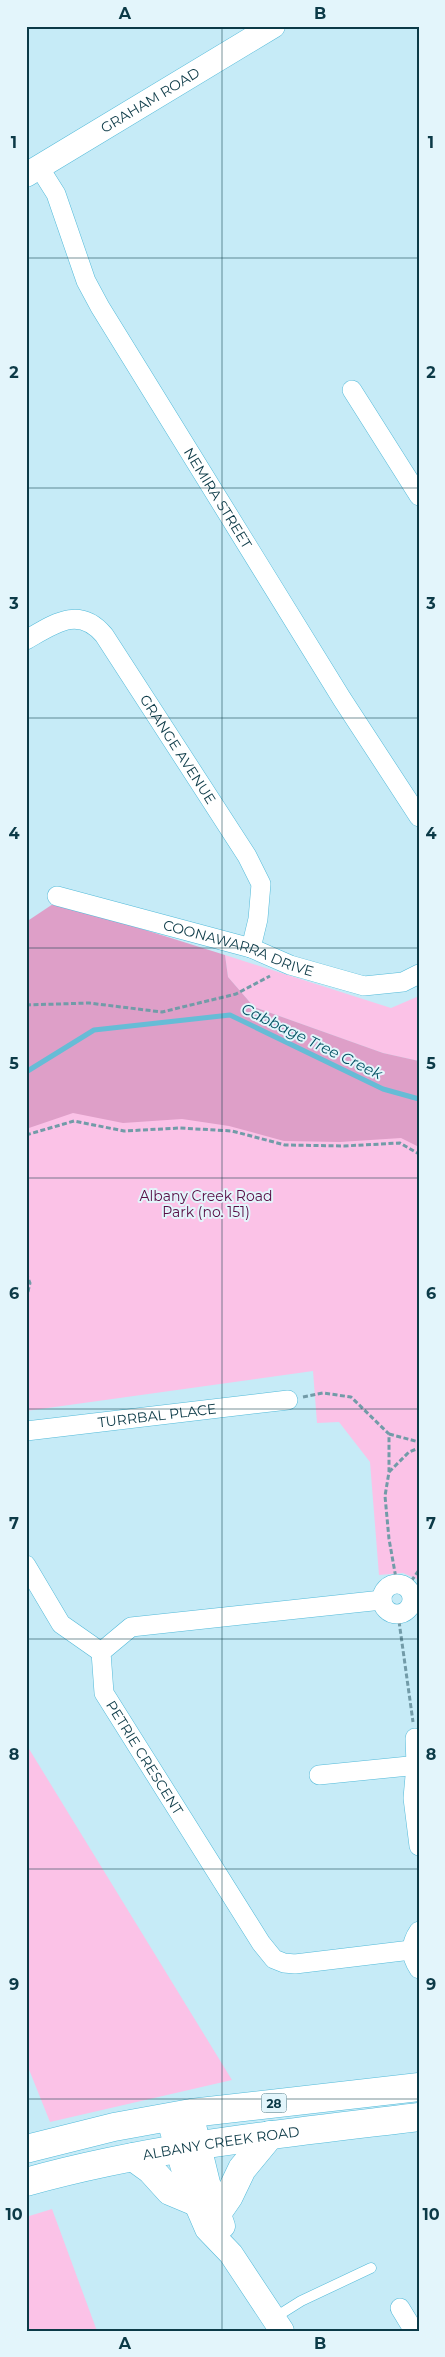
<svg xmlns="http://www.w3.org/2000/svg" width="445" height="2357" font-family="Montserrat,sans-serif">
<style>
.green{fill:#fbc2e7}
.forest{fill:#de9fc8}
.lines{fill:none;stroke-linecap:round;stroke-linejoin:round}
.stream{stroke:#66bcd6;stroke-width:5}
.service-casing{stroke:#52bad9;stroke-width:11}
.minor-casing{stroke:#52bad9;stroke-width:20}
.tertiary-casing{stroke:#52bad9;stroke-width:25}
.primary-casing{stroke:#52bad9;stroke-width:29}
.path{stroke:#729ba8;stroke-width:3;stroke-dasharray:5 2.5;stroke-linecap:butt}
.service{stroke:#fff;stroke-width:10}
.minor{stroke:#fff;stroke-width:19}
.tertiary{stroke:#fff;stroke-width:24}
.primary{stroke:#fff;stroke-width:28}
.grid{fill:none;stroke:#0c3a47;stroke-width:1;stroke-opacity:0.55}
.labels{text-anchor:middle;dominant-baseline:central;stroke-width:4;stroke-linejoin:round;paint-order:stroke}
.shield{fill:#e3f5fb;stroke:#4c727d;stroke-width:1}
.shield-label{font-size:12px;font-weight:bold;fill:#0c3a47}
.street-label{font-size:14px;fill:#0c3a47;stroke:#e3f5fb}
.park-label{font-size:14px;fill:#570e45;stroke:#e3f5fb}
.water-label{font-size:15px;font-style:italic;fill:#035264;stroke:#e3f5fb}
.neatline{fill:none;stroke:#0c3a47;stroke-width:2}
.grid-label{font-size:16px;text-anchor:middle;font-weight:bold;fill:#0c3a47}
</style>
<rect width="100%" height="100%" fill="#c6ebf7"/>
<g class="green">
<polygon points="225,955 391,1008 419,996 419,1061 383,1053 254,1007 228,977"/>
<polygon points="26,1072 419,1099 419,1580 403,1573 379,1575 370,1462 339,1422 317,1423 313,1371 26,1411"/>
<polygon points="26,1744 232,2080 50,2122 26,2062"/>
<polygon points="52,2209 97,2331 26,2331 26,2217"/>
</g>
<polygon class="forest" points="56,902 225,955 228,977 254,1007 383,1053 419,1061 419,1147 401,1138 340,1142 284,1141 229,1126 182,1119 123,1123 73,1113 26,1129 26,922"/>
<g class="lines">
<polyline class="stream" points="26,1072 94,1030 230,1015 383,1089 419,1099"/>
<g class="service-casing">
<polyline id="service" points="274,2318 301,2301 371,2268"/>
</g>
<g class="minor-casing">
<g id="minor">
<path id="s1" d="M39 167 56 194 86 281 100 307 342 699 419 817"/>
<polyline points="352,390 419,496"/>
<path id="s2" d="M26 640C54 624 79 605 104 635L247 856 261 884 258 919 251 948"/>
<path id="s3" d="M57 896 251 948 290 965 364 986 403 982 419 974"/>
<path id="s4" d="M26 1431 288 1400"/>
<polyline points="26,1565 61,1624 101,1652"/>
<circle cx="397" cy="1599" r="15"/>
<path id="s5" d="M382 1600 131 1627 101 1652 104 1693 261 1943 274 1959 284 1963 295 1964 411 1950"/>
<polyline points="415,1738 416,1765 413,1798 419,1846"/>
<polyline points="319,1775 419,1765"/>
<path d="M419 1931C410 1944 410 1956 419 1969"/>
<polyline points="400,2308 414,2331"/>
</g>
</g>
<g class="tertiary-casing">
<g id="tertiary">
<path id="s6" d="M26 175 273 26"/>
<polyline points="191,2113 208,2183 223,2226"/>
<polyline points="168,2117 188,2185 207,2229 231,2254 282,2331"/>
</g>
</g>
<g class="primary-casing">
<g id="primary">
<polyline points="26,2149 114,2127 191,2113 419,2087"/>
<polyline points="133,2157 151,2170 170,2191 194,2201"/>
<path id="s7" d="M26 2182C155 2146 287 2133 419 2117"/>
<polyline points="218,2212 229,2196 242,2169 270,2135"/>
</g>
</g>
<g class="path">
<polyline points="26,1005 89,1003 162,1012 236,994 270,976"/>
<polyline points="26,1135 74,1121 124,1131 180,1128 232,1131 285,1145 344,1146 400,1143 419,1154"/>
<polyline points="26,1273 30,1283 26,1300"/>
<polyline points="303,1397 323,1393 351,1397 389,1434 389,1472 385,1496 389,1539 397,1584"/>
<polyline points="389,1434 419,1442"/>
<polyline points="389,1472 409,1452 419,1448"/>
<polyline points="407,1587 419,1570"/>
<polyline points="398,1614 413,1722"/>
</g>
<use href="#service" class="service"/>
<use href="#minor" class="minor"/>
<use href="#tertiary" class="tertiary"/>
<use href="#primary" class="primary"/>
</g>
<path class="grid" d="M222 26V2331M26 258H419M26 488H419M26 718H419M26 948H419M26 1178H419M26 1409H419M26 1639H419M26 1869H419M26 2099H419"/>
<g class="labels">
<rect class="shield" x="261.5" y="2093.5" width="25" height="19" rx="4"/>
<g class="shield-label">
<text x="274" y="2103">28</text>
</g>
<g class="street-label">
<text stroke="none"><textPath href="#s6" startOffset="145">GRAHAM ROAD</textPath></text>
<text stroke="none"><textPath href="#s1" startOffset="378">NEMIRA STREET</textPath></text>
<text stroke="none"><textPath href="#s2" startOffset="224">GRANGE AVENUE</textPath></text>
<text stroke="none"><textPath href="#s3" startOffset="189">COONAWARRA DRIVE</textPath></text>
<text stroke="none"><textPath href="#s4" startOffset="132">TURRBAL PLACE</textPath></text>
<text stroke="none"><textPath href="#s5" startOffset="409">PETRIE CRESCENT</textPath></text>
<text stroke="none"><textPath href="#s7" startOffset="199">ALBANY CREEK ROAD</textPath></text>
</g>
<g class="park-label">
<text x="206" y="1196">Albany Creek Road<tspan x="206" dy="16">Park (no. 151)</tspan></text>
</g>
<g class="water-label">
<text transform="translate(312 1041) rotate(26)">Cabbage Tree Creek</text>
</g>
</g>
<rect width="445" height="2357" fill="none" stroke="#e3f5fb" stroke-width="55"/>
<rect x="28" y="28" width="390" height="2302" class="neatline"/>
<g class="grid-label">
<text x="125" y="19">A</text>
<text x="320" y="19">B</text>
<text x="14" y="148">1</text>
<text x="431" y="148">1</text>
<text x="14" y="378">2</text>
<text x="431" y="378">2</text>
<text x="14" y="609">3</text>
<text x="431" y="609">3</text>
<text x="14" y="839">4</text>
<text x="431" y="839">4</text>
<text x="14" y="1069">5</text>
<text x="431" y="1069">5</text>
<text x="14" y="1299">6</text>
<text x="431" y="1299">6</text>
<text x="14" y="1529">7</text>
<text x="431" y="1529">7</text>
<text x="14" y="1760">8</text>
<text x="431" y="1760">8</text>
<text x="14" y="1990">9</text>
<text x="431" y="1990">9</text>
<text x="14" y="2220">10</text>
<text x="431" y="2220">10</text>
<text x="125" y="2349">A</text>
<text x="320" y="2349">B</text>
</g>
</svg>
